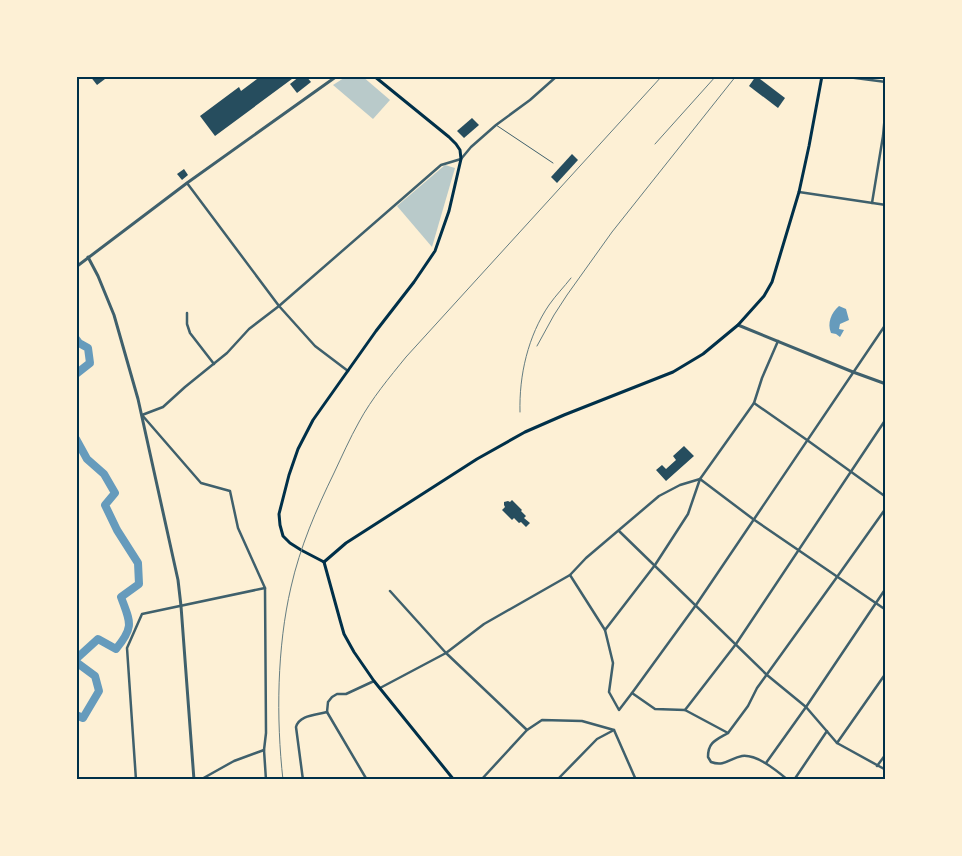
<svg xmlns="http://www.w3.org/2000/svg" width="962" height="856" font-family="'Source Sans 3',sans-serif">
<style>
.green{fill:#b9caca}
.water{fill:#669bbc}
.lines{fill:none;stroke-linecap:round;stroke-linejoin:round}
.river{stroke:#669bbc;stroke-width:8}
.building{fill:#264d5e}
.service{stroke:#3f606c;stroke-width:1}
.minor{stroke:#3f606c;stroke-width:2.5}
.tertiary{stroke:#3f606c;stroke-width:3}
.secondary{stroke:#003049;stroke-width:3}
.rail{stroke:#657d81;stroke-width:1}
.neatline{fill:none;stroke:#003049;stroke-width:2}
</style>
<rect width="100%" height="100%" fill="#fdf0d5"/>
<g class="green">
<polygon points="347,76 362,76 390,100 373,119 333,85"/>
<polygon points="445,165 455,168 432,247 397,206"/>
</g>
<path class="water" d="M839 306 846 309 849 320 840 324 839 329 844 330 840 337 836 334 831 333C827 323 831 313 839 306Z"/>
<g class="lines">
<g class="river">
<polyline points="76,339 79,343 88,348 90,363 76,374"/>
<path d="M76 439 87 459 104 474 115 493 105 505 117 530 138 563 139 584 121 597C130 622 135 626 116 649L98 639 76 659"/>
<polyline points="76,662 95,676 99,691 83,718 76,715"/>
</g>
</g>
<g class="building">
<polygon points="90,76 109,76 97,85"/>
<polygon points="261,76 296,76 215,136 200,116 239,87 241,91"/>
<polygon points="300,76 306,76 311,82 297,93 290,84"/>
<polygon points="756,76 785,98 778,108 749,86"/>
<polygon points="472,118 479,125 464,138 457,131"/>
<polygon points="572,154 578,160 557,183 551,177"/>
<polygon points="184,169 188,175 182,180 177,174"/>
<polygon points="684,446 694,456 666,481 656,470 662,465 666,469 676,460 673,456"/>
<polygon points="512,500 522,510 521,511 526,516 524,518 530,523 526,527 521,522 519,523 514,518 512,520 502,510 505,507 504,505 504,502 508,501 510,502"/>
</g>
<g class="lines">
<polyline class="service" points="496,125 553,163"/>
<g class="minor">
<polyline points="840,76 886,82"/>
<polyline points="187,183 279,306 315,346 348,371"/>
<polyline points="799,192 886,205"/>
<polyline points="872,203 883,136 886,104"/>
<polyline points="187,313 187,324 190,333 214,364"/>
<polyline points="754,403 807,440 886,497"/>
<polyline points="619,531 767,675 806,707 837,743 886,770"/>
<path d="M570 575 605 630 613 663 609 692 619 710 632 693 655 709 685 710 728 733C716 740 708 742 708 757L711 762C725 767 730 758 742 756 757 754 777 771 788 780"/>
<polyline points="390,591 446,653 527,730"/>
<polyline points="605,630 655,565 688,514 700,479 754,403 762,378 778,341"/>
<polyline points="380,688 446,653 484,624 570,575 586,558 659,496 680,485 700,479 753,519 886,610"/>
<polyline points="632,693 696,605 886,324"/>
<polyline points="685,710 736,644 886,419"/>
<polyline points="327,712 367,780"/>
<polyline points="327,712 328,702 332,697 337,694 346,694 374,681"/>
<polyline points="728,733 748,706 757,688 837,577 886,508"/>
<polyline points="837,743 886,673"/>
<polyline points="766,763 806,707 886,588"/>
<polyline points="877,766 886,754"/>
<polyline points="136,780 127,648 142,614 265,588"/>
<polyline points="200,780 234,761 264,750"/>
<polyline points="266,780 264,750 266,733 265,588 238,528 230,491 201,483 142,415 163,407 185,387 227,353 249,329 279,306 441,165 461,159 471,147 496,125 530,100 557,76"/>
<path d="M303 780 296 727C299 715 316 715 327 712"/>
<polyline points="481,780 527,730 542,720 582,721 614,730 636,780"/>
<polyline points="557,780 597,739 614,730"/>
<polyline points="794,780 827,731"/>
</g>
<g class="tertiary">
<polyline points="88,257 98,276 114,315 138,399 178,580 181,606 194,780"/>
<polyline points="76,267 187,183 337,76"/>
<polyline points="738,325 853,372 886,384"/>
</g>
<g class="secondary">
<polyline points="324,562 346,543 477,459 525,432 564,415 673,372 703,354 738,325 764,296 772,282 799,192 809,146 822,76"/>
<polyline points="324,562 301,550 290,543 283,536 280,525 279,514 289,475 298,449 313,420 376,331 414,282 435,251 449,211 461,159 460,150 456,144 449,137 374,76"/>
<polyline points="324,562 340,620 344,634 354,652 374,681 454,780"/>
</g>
<g class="rail">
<polyline points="655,144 716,76"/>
<polyline points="537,346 554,315 567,295 612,232 736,76"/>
<path d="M520 412C519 375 528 336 549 305 556 295 564 287 571 278"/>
<path d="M283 780C276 718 277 647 291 587 300 547 316 510 334 473 342 456 350 438 359 422 372 398 389 378 406 357L662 76"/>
</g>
</g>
<rect width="962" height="856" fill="none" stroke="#fdf0d5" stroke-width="155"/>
<rect x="78" y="78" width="806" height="700" class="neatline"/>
</svg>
